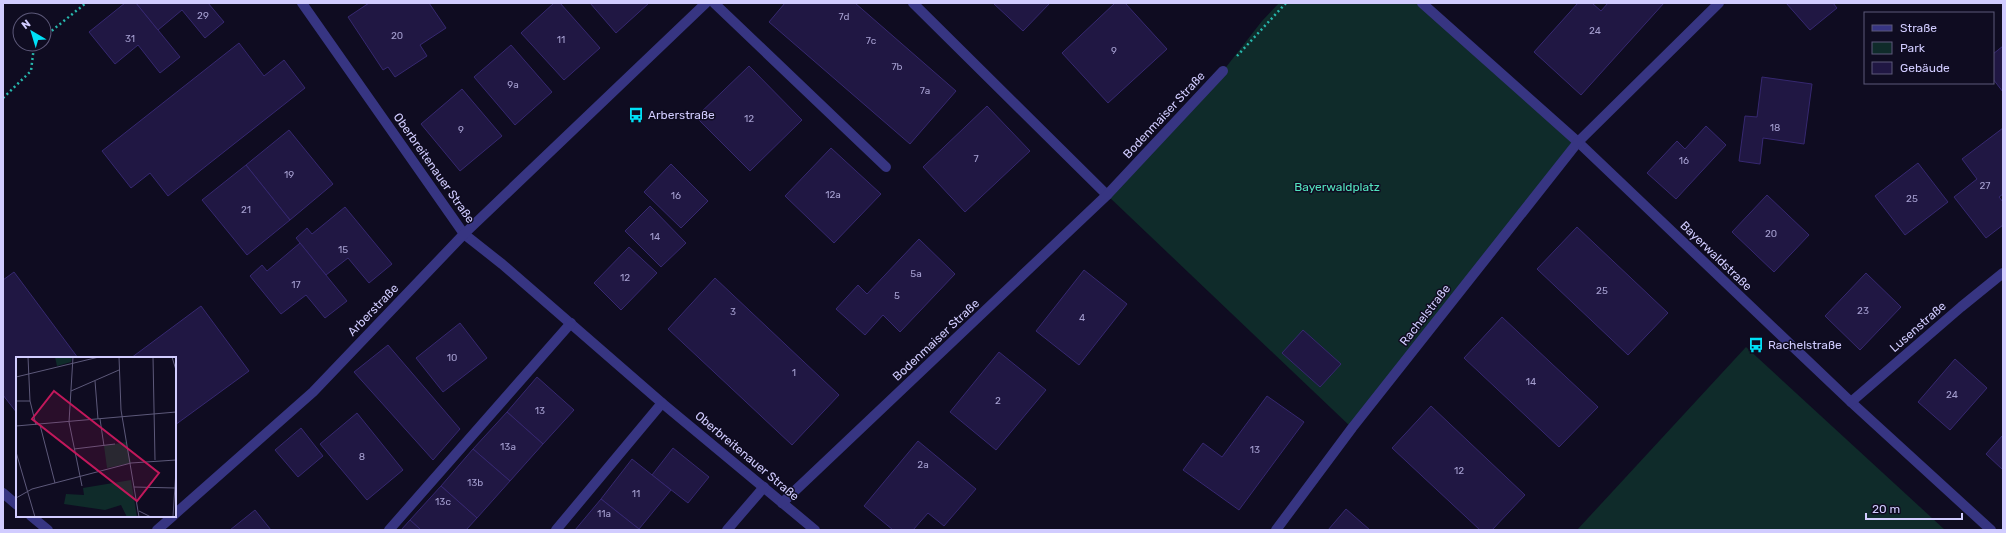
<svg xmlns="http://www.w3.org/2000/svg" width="2006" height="533" font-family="Rubik,sans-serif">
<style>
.green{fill:#0f2b2a}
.building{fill:#201743;stroke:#362870}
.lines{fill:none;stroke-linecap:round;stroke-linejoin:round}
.path{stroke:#28b7ad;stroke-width:2.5;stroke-dasharray:2 3;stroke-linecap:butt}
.minor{stroke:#373582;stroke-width:10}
.labels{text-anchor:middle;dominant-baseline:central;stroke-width:3;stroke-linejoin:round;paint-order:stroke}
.number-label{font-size:10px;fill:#a59fd0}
.poi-label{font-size:12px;fill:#d1ccff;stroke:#0f0c21;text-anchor:start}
.street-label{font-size:12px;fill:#d1ccff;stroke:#0f0c21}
.park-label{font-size:12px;fill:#53e4be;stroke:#0f0c21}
.inset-road{fill:none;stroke:#5d597a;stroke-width:1}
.view{fill:#c2185b;fill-opacity:0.15;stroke:#c2185b;stroke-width:2}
.inset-edge{fill:none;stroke:#d1ccff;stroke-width:2}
</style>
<rect width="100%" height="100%" fill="#0f0c21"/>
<g class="green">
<polygon points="1279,3 1422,3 1578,142 1352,428 1107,195 1223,71 1262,21"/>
<polygon points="1746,347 1945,530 1577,530"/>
</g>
<g class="building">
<polygon points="125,3 136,3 180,57 160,73 138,45 115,64 89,32"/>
<polygon points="136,3 208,3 224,22 205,38 182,10 158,30"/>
<polygon points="369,3 429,3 446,28 420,45 427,56 395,77 388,67 383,70 348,17"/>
<polygon points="554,3 560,3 600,48 564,80 521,33"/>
<polygon points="590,3 649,3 616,33"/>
<polygon points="785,3 855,3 956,91 910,144 769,22"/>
<polygon points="993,3 1050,3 1023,31"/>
<polygon points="1115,3 1125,3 1167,49 1108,103 1062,53"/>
<polygon points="1578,3 1592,3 1601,11 1608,3 1664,3 1581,95 1534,52"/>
<polygon points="1786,3 1833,3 1837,8 1810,30"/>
<polygon points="239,43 264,76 284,60 305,88 168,196 150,173 131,188 102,151"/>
<polygon points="511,45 552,92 515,125 474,77"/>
<polygon points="2003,46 2003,92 1993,79 1993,54"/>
<polygon points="749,66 802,120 750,171 696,117"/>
<polygon points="1762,77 1812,84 1804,144 1763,138 1760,164 1739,161 1745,116 1757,117"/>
<polygon points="462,89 502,136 460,171 421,124"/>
<polygon points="987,106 1030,151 965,212 923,167"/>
<polygon points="1706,126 1726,145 1676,199 1647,173 1677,141 1685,149"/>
<polygon points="2003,128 2003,194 1999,197 2003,202 2003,225 1986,238 1954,197 1977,179 1962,159"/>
<polygon points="289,130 333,184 290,220 246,165"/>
<polygon points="831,148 881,194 834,243 785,196"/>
<polygon points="1918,163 1948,202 1905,235 1875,196"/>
<polygon points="671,164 708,201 681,228 644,192"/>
<polygon points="246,165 290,220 247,255 202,200"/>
<polygon points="1767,195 1809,235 1774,272 1732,232"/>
<polygon points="650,206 686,243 661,267 625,231"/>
<polygon points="345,207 392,264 369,283 348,258 326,275 296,238 307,228 312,234"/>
<polygon points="1577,227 1668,313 1628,355 1537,269"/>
<polygon points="919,239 955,274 900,332 883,315 865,335 836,309 858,285 867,294"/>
<polygon points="300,243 347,301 325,318 306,295 281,314 250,276 262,265 267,271"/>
<polygon points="629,247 657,273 621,310 594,283"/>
<polygon points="1084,270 1127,304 1079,365 1036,331"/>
<polygon points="14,272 78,358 17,358 17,413 3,395 3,280"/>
<polygon points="1866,273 1901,307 1860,350 1825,316"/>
<polygon points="715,278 839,395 792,445 668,329"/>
<polygon points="201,306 249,371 175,425 175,358 131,358"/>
<polygon points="1502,317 1598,407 1559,447 1464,358"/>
<polygon points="460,323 487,358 443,392 416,358"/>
<polygon points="1303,330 1341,364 1320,387 1282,353"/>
<polygon points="388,345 460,429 433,460 354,372"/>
<polygon points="999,352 1046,390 996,450 950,412"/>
<polygon points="1955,359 1987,388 1950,430 1918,402"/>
<polygon points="537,377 574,410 543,444 507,412"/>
<polygon points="1267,396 1304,422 1239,510 1183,470 1203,443 1222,457"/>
<polygon points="1431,406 1525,495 1492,530 1480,530 1392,448"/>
<polygon points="507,412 543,444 510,481 473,449"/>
<polygon points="357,413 403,470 367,500 320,444"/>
<polygon points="301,428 323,456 298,477 275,450"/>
<polygon points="2003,435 2003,470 1986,454"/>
<polygon points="918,441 976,489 944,526 928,513 913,530 893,530 864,506"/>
<polygon points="673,448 709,477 688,503 652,475"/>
<polygon points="473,449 510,481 477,518 441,486"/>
<polygon points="632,459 671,490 639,529 601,499"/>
<polygon points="441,486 477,518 466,530 421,530 410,520"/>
<polygon points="601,499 639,529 638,530 575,530"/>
<polygon points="1346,509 1370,530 1328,530"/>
<polygon points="255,510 271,530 230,530"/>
<polygon points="410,520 421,530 401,530"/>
</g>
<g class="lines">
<g class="path">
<polyline points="44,37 86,3"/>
<polyline points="1237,56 1286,3"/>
<polyline points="3,98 31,71 34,46 36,44"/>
</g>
<g class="minor">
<polyline points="302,3 464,234 502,264 662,403 815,530"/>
<polyline points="714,3 886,167"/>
<polyline points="913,3 1107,195"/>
<polyline points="1422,3 1578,142 1851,402 1991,530"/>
<polyline points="1851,402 1961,307 2003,273"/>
<polyline points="3,493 17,505"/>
<polyline points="782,503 1107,195 1223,71"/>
<polyline points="175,514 313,392 464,234 706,3"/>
<polyline points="31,516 48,530"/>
<polyline points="157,530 173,516"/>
<polyline points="389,530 571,323"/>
<polyline points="556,530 662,403"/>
<polyline points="727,530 764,487"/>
<polyline points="1276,530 1352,428 1578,142 1719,3"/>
</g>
</g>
<defs>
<g id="bus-bare" transform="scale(1.2)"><path d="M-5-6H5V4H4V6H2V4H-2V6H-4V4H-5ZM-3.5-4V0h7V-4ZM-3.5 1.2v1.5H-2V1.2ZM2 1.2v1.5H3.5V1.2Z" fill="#00e1f7" stroke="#0f0c21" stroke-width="2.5" paint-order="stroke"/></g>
</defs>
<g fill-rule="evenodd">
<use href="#bus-bare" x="636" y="115"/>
<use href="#bus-bare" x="1756" y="345"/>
</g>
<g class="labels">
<g class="number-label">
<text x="203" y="16">29</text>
<text x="844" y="17">7d</text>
<text x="1595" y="31">24</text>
<text x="397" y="36">20</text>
<text x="130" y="39">31</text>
<text x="561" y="40">11</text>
<text x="871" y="41">7c</text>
<text x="1114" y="51">9</text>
<text x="897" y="67">7b</text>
<text x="513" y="85">9a</text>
<text x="925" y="91">7a</text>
<text x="749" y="119">12</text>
<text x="1775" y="128">18</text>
<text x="461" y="130">9</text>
<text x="976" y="159">7</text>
<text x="1684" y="161">16</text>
<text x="289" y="175">19</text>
<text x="1985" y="186">27</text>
<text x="833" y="195">12a</text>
<text x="676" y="196">16</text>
<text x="1912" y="199">25</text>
<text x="246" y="210">21</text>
<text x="1771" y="234">20</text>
<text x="655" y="237">14</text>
<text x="343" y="250">15</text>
<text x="916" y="274">5a</text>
<text x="625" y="278">12</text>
<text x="296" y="285">17</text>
<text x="1602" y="291">25</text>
<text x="897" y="296">5</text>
<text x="1863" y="311">23</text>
<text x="733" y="312">3</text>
<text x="1082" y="318">4</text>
<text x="452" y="358">10</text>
<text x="794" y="373">1</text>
<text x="1531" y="382">14</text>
<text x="1952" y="395">24</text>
<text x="998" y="401">2</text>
<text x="540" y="411">13</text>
<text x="508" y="447">13a</text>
<text x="1255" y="450">13</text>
<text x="362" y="457">8</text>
<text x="923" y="465">2a</text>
<text x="1459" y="471">12</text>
<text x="475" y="483">13b</text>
<text x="636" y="494">11</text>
<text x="443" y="502">13c</text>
<text x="604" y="514">11a</text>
</g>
<g class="poi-label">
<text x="648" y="115">Arberstraße</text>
<text x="1768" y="345">Rachelstraße</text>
</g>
<g class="street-label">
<text transform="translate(1164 115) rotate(-47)">Bodenmaiser Straße</text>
<text transform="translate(434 168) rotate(55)">Oberbreitenauer Straße</text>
<text transform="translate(1716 256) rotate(44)">Bayerwaldstraße</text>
<text transform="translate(373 310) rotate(-46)">Arberstraße</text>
<text transform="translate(1425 315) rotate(-52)">Rachelstraße</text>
<text transform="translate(1918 327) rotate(-41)">Lusenstraße</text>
<text transform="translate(936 340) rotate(-43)">Bodenmaiser Straße</text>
<text transform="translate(747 456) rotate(40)">Oberbreitenauer Straße</text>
</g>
<g class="park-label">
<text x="1337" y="187">Bayerwaldplatz</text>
</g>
</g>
<g transform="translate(16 357)">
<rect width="160" height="160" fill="#0f0c21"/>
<path d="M39 0H56L55 5 41 9ZM110 85 115 106 91 111 88 89ZM115 123 121 160H111L105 148 89 153 48 147 50 137 68 138 67 131Z" fill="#0f2b2a"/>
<path class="inset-road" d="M12 0 14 44 20 68M57 0 53 65 66 129M103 0 105 53 123 160M137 0 139 103M156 0 160 13M0 20 83 0M79 24 82 62M55 34 103 13M0 44H14M84 62 88 89M24 68 39 126M0 69 160 55M58 92 99 87M0 95 19 160M118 130 159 131M0 141 16 132 115 106 160 103M123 154 135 160M157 160 160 113"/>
<path class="view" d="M38 34 143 116 121 144 16 62Z"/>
<rect width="160" height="160" class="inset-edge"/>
</g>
<rect width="2006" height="533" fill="none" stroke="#d1ccff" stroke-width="8"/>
<rect x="1864" y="12" width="130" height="72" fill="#0f0c21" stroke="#5d597a"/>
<rect x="1872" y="25" width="20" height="6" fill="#373582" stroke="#5d597a"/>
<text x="1900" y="32" font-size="12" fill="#d1ccff">Straße</text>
<rect x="1872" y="42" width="20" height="12" fill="#0f2b2a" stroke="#5d597a"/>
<text x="1900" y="52" font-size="12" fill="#d1ccff">Park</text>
<rect x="1872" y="62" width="20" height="12" fill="#201743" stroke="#5d597a"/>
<text x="1900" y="72" font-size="12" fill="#d1ccff">Gebäude</text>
<g transform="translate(32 32) rotate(322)"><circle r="19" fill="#0f0c21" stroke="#5d597a"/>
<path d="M0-3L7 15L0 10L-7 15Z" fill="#00e1f7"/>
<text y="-6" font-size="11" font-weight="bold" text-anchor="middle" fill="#d1ccff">N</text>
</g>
<path d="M1866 513v6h96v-6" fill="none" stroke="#d1ccff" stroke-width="2"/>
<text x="1872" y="513" font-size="12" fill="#d1ccff" stroke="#0f0c21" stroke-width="3" paint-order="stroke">20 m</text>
</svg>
